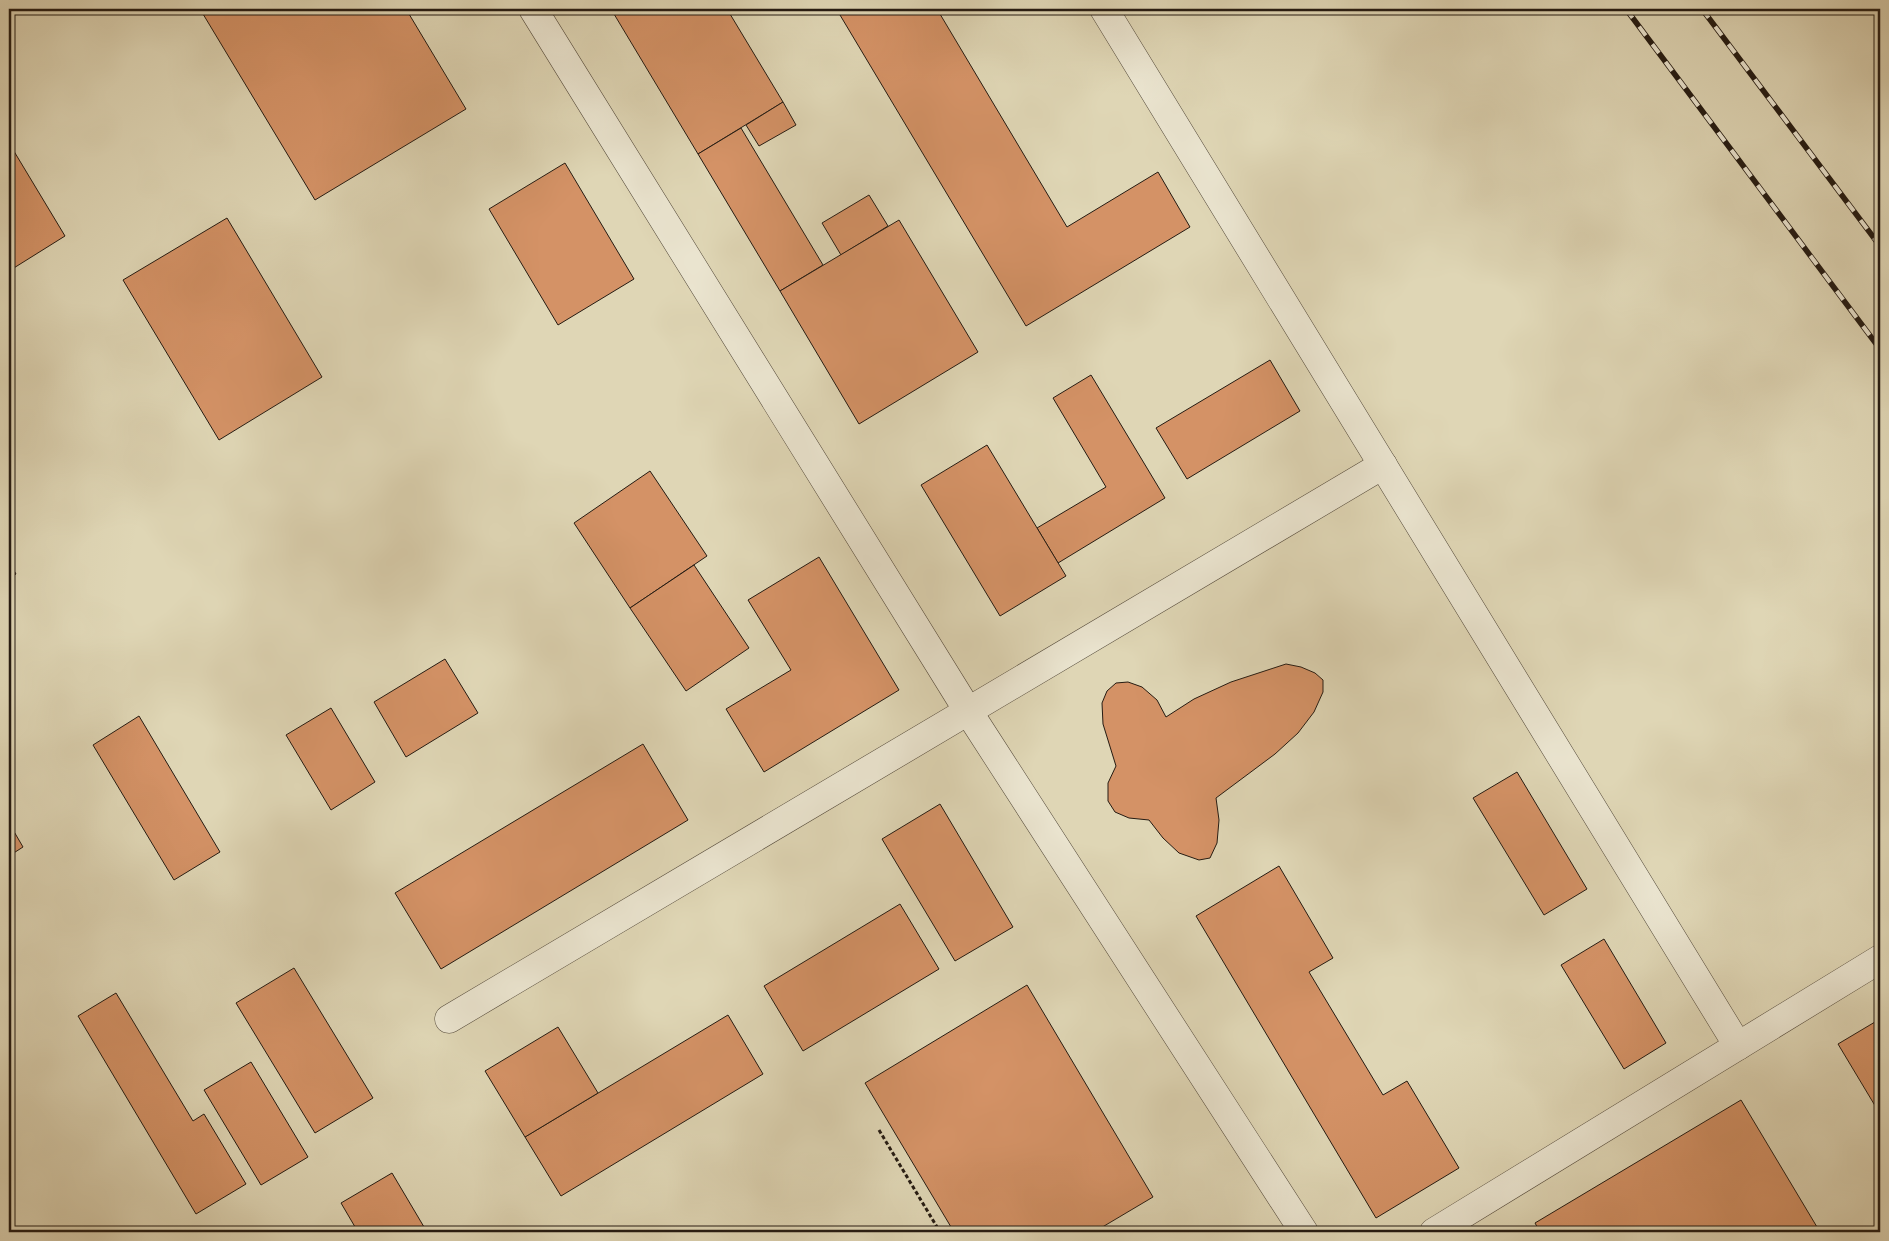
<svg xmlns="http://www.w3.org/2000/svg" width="1889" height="1241" font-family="'EB Garamond',serif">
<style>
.building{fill:#d49266;stroke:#251b12}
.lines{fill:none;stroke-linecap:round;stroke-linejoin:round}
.minor-casing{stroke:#544a3b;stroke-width:29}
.path{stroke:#251b12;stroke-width:3;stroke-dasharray:4 2.5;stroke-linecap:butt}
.minor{stroke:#eae4cf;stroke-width:28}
.rail-casing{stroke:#251b12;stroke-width:5.5}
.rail{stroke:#eae4cf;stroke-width:4;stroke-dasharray:11;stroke-linecap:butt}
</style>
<rect width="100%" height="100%" fill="#dfd6b5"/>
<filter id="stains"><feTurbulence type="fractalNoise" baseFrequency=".004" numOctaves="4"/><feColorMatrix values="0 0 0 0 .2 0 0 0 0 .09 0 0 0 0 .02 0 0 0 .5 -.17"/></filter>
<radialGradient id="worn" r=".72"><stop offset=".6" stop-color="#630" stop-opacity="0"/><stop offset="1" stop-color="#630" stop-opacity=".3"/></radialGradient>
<g class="building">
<polygon points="200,9 406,9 466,109 315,200"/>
<polygon points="611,9 727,9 783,102 698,154"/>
<polygon points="839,9 937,9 1067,227 1158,172 1190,227 1026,326 837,10"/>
<polygon points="783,102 796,125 759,146 746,125"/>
<polygon points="741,128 823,265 780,291 698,154"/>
<polygon points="9,143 65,236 9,271"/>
<polygon points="565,163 634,279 558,325 489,209"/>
<polygon points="869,195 888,226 841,255 822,223"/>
<polygon points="227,218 322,377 219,440 123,280"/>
<polygon points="899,220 978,352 859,424 780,291"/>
<polygon points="1270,360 1300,411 1187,479 1156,428"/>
<polygon points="1091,375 1165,498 1058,563 1037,528 1106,487 1053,398"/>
<polygon points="987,445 1066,576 1000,616 921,485"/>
<polygon points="650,471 707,556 630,608 574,523"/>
<polygon points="819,557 899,690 764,772 726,709 791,670 748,600"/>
<polygon points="9,562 16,574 9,578"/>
<polygon points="694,565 749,648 686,691 630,608"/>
<polygon points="445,659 478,713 406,757 374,702"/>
<polygon points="1286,664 1301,667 1315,673 1323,680 1323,692 1314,712 1298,733 1275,754 1216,798 1219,820 1217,843 1210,858 1199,860 1179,853 1163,838 1149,820 1129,818 1115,812 1108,801 1108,783 1116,766 1103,724 1102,703 1107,691 1116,683 1128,682 1142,687 1157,700 1166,717 1194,699 1231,682"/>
<polygon points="331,708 375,782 331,810 286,735"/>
<polygon points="139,716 220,852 174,880 93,745"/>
<polygon points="643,744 688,820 441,969 395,893"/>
<polygon points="1517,772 1587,889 1544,915 1473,798"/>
<polygon points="940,804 1013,927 955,961 882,839"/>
<polygon points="9,823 23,847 9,856"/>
<polygon points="1279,866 1333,958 1309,972 1383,1095 1407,1081 1459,1168 1376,1218 1196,916"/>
<polygon points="900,904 939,969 803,1051 764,986"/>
<polygon points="1604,939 1666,1043 1624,1069 1561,965"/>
<polygon points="294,968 373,1098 315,1133 236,1003"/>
<polygon points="1027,985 1153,1197 1094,1232 954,1232 865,1083"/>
<polygon points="116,993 193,1121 204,1114 246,1184 196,1214 78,1016"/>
<polygon points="728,1015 763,1074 561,1196 525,1137"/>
<polygon points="1880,1019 1880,1114 1838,1044"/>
<polygon points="558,1027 598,1093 525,1137 485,1071"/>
<polygon points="251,1062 308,1157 261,1185 204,1090"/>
<polygon points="1741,1100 1820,1232 1540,1232 1535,1223"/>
<polygon points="392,1173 427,1232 358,1232 341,1203"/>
</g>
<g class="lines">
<g class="minor-casing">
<g id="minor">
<polyline points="533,9 968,711 1304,1232"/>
<polyline points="1104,9 1738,1046"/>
<polyline points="449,1019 1383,465"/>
<polyline points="1434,1232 1880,959"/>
</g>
</g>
<polyline class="path" points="879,1130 940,1232"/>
<use href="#minor" class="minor"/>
<g class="rail-casing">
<g id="rail">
<polyline points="1626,9 1880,349"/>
<polyline points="1702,9 1880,246"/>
</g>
</g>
<use href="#rail" class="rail"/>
</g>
<rect width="1889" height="1241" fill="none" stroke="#dfd6b5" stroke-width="30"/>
<rect x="10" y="10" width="1869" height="1221" fill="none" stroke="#251b12" stroke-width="2.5"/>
<rect x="15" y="15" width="1859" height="1211" fill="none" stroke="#251b12"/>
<rect width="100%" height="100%" filter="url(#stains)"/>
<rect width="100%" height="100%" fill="url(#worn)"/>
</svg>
